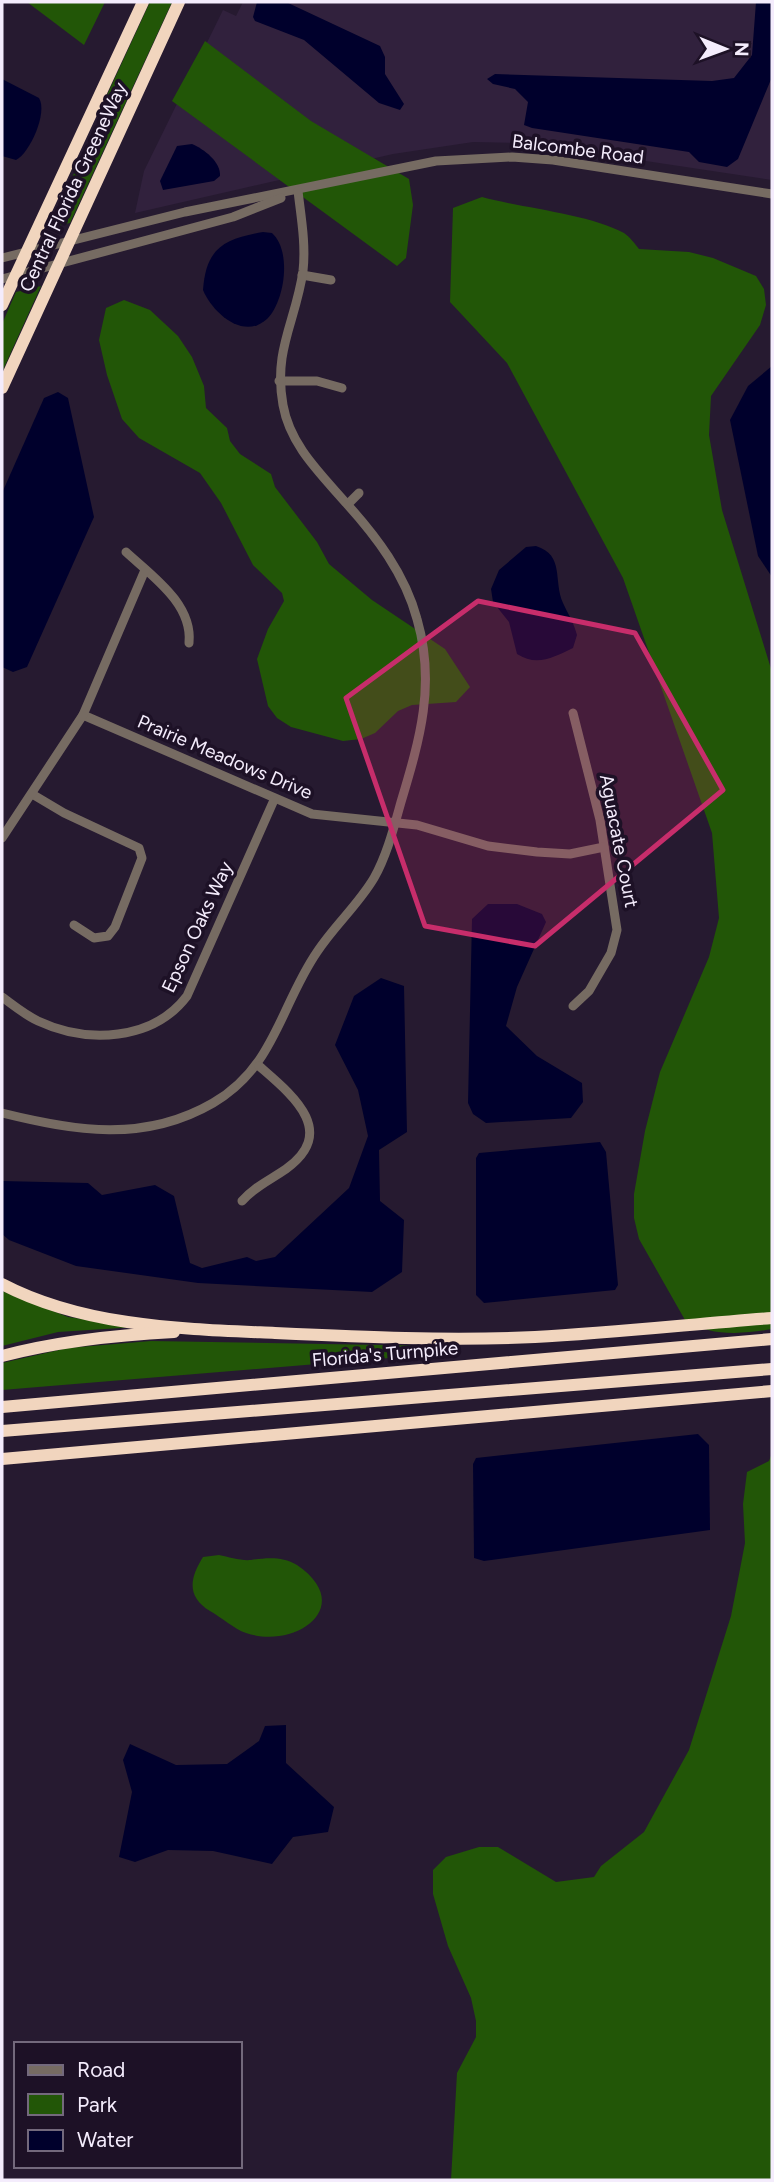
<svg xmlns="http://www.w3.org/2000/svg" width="774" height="2182" font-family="Figtree,sans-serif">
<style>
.built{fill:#31213d}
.green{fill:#225607}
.water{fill:#00002c}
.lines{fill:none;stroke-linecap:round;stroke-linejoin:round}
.minor{stroke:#766b62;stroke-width:9}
.highway{stroke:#f1d5be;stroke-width:12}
.marked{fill:#c72d6b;fill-opacity:0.2;stroke:#c72d6b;stroke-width:5;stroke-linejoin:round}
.labels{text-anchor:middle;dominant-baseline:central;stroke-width:7;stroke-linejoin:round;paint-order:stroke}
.street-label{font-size:19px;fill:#f4ecfc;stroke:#1d1126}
</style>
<rect width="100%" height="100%" fill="#261a30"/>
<polygon class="built" points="243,2 772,2 772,180 526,143 473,142 393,154 135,213 144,171 223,10 236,16"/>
<g class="green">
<polygon points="27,2 105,2 84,45"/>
<polygon points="150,2 172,2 70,223 48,228 104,110 102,106"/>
<polygon points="205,41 311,121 409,179 413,205 406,258 397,266 172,101"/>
<path d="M482 197C522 208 589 214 624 233 630 237 635 244 639 249L689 252 713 258 756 276 764 289 766 305 760 325 711 396 709 435 722 510 772 672V1329C745 1334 709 1337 685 1320L639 1239 634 1218V1194L645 1131 660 1072 709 957 719 918 712 833 623 578 507 363 450 302 453 208Z"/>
<polygon points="41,286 2,372 2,324 16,292"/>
<polygon points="124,300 150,310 178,336 192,357 204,386 206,408 227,428 230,441 240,454 271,474 275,487 317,542 329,564 372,600 445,649 470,687 456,702 412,705 398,711 375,733 361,739 343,741 291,727 277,718 268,706 257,659 268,629 284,601 282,593 253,565 221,503 200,473 139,438 122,419 107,375 99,340 106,308"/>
<polygon points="2,1291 68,1317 136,1327 58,1332 2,1346"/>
<polygon points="151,1341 437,1346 437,1354 2,1390 2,1363 68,1348"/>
<polygon points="772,1453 772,2180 451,2180 457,2073 476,2037 476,2021 471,1998 448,1946 433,1894 433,1870 446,1857 479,1847 498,1847 556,1882 594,1877 601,1866 644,1832 689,1750 731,1616 745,1543 743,1504 747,1472 769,1461"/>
<path d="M219 1555C229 1557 241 1561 251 1560 266 1558 282 1556 297 1565 357 1606 296 1650 246 1633 234 1629 221 1617 210 1611 186 1596 190 1578 203 1557Z"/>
</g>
<g class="water">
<polygon points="257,2 286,2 380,46 385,57 385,74 404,104 400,110 379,103 304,40 255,21 253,17"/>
<polygon points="756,2 772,2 772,77 738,159 727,167 699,162 689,152 532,128 524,125 528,102 515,89 493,84 487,79 495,74 712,81 734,78 752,55"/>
<path d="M2 79 39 98C48 112 30 153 16 160L2 156Z"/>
<path d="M192 144C204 149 221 162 220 176L214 181 163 190 160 181 177 146Z"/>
<path d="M263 232 272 233C292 251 285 301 267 319 243 341 212 312 203 290 206 247 225 239 263 232Z"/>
<polygon points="772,366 772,577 758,556 730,420 748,386"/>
<polygon points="58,392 68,398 94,517 27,667 13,672 2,667 2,493 44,398"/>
<path d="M536 546C565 555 553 581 563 603 568 614 574 623 577 635L573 648C554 657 537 667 517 654L509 622 493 602 491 589 499 570 526 547Z"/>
<polygon points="488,904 517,904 542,914 546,922 517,987 506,1026 537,1056 582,1083 583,1102 571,1118 486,1123 473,1114 468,1103 472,919"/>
<polygon points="381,978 404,986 407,1132 379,1150 380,1201 404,1220 402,1272 372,1292 198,1283 76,1266 9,1240 2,1234 2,1181 88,1183 102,1195 155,1185 174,1196 190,1263 202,1268 247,1257 256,1261 275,1257 349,1188 368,1136 358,1090 335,1045 354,996"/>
<polygon points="600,1142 606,1152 618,1285 615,1290 484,1303 476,1295 476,1158 479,1153"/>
<polygon points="698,1434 709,1445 710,1530 484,1561 474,1558 473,1464 476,1458"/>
<polygon points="286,1725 286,1763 334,1807 328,1832 293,1837 272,1864 213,1851 168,1850 135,1862 119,1857 132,1792 123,1760 130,1744 176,1765 227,1764 259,1741 265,1726"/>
</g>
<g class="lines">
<g class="minor">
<polyline points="2,258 185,212 436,161 512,157 553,160 772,194"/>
<polyline points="302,275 331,280"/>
<polyline points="2,279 233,217 281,198"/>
<polyline points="279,381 317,381 342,388"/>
<polyline points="348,504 359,493"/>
<path d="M126 552C152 576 193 604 189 643"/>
<polyline points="573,713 600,820 617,930 611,953 589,991 573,1006"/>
<polyline points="83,715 312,814 417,825 488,846 537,852 570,854 604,847"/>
<polyline points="32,794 64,813 139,848 142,858 115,927 108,936 94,938 74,925"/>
<polyline points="2,838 83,715 145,570"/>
<path d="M2 997C13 1005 25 1015 38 1021 87 1044 153 1041 187 996L274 800"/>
<path d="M2 1113C75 1131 144 1143 213 1103 275 1067 280 1006 317 952 334 926 358 905 374 878 387 855 394 827 401 802 420 739 436 684 417 619 405 574 376 536 346 503 320 473 290 445 283 405 273 350 296 321 303 271 306 244 301 217 298 191"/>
<path d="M242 1201C254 1187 270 1180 286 1169 339 1131 291 1094 259 1066"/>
</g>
<g class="highway">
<polyline points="2,305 143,2"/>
<polyline points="2,388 179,2"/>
<path d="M2 1284C84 1327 184 1329 275 1333 362 1337 449 1341 535 1337 614 1333 693 1324 772 1318"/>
<path d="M2 1356C59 1341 115 1335 174 1332"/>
<polyline points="2,1407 772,1339"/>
<polyline points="2,1431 772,1369"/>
<polyline points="2,1459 772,1391"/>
</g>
</g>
<path class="marked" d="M478 601 635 633 723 790 535 946 425 926 346 698Z"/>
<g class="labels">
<g class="street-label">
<text transform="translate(578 149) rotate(7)">Balcombe Road</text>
<text transform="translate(73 187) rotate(-65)">Central Florida GreeneWay</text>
<text transform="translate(225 757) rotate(23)">Prairie Meadows Drive</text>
<text transform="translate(619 841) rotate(79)">Aguacate Court</text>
<text transform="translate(197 927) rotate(-65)">Epson Oaks Way</text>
<text transform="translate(385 1354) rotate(-5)">Florida's Turnpike</text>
</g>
</g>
<rect width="774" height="2182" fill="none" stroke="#f4ecfc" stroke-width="7"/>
<rect x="14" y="2042" width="228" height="126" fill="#1d1126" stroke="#73697c" stroke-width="2"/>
<rect x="28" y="2065" width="35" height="10" fill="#766b62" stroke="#73697c" stroke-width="2"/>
<text x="77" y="2077" font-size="21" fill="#f4ecfc">Road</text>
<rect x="28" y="2094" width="35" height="21" fill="#225607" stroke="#73697c" stroke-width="2"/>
<text x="77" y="2112" font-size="21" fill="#f4ecfc">Park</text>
<rect x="28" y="2130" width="35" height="21" fill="#00002c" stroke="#73697c" stroke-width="2"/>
<text x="77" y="2147" font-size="21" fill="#f4ecfc">Water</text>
<g transform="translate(725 49) rotate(91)" stroke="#1d1126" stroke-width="5" paint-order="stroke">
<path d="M0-5L12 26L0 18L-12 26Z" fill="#f4ecfc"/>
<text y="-10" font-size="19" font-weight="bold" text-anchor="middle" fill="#f4ecfc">N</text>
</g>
</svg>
